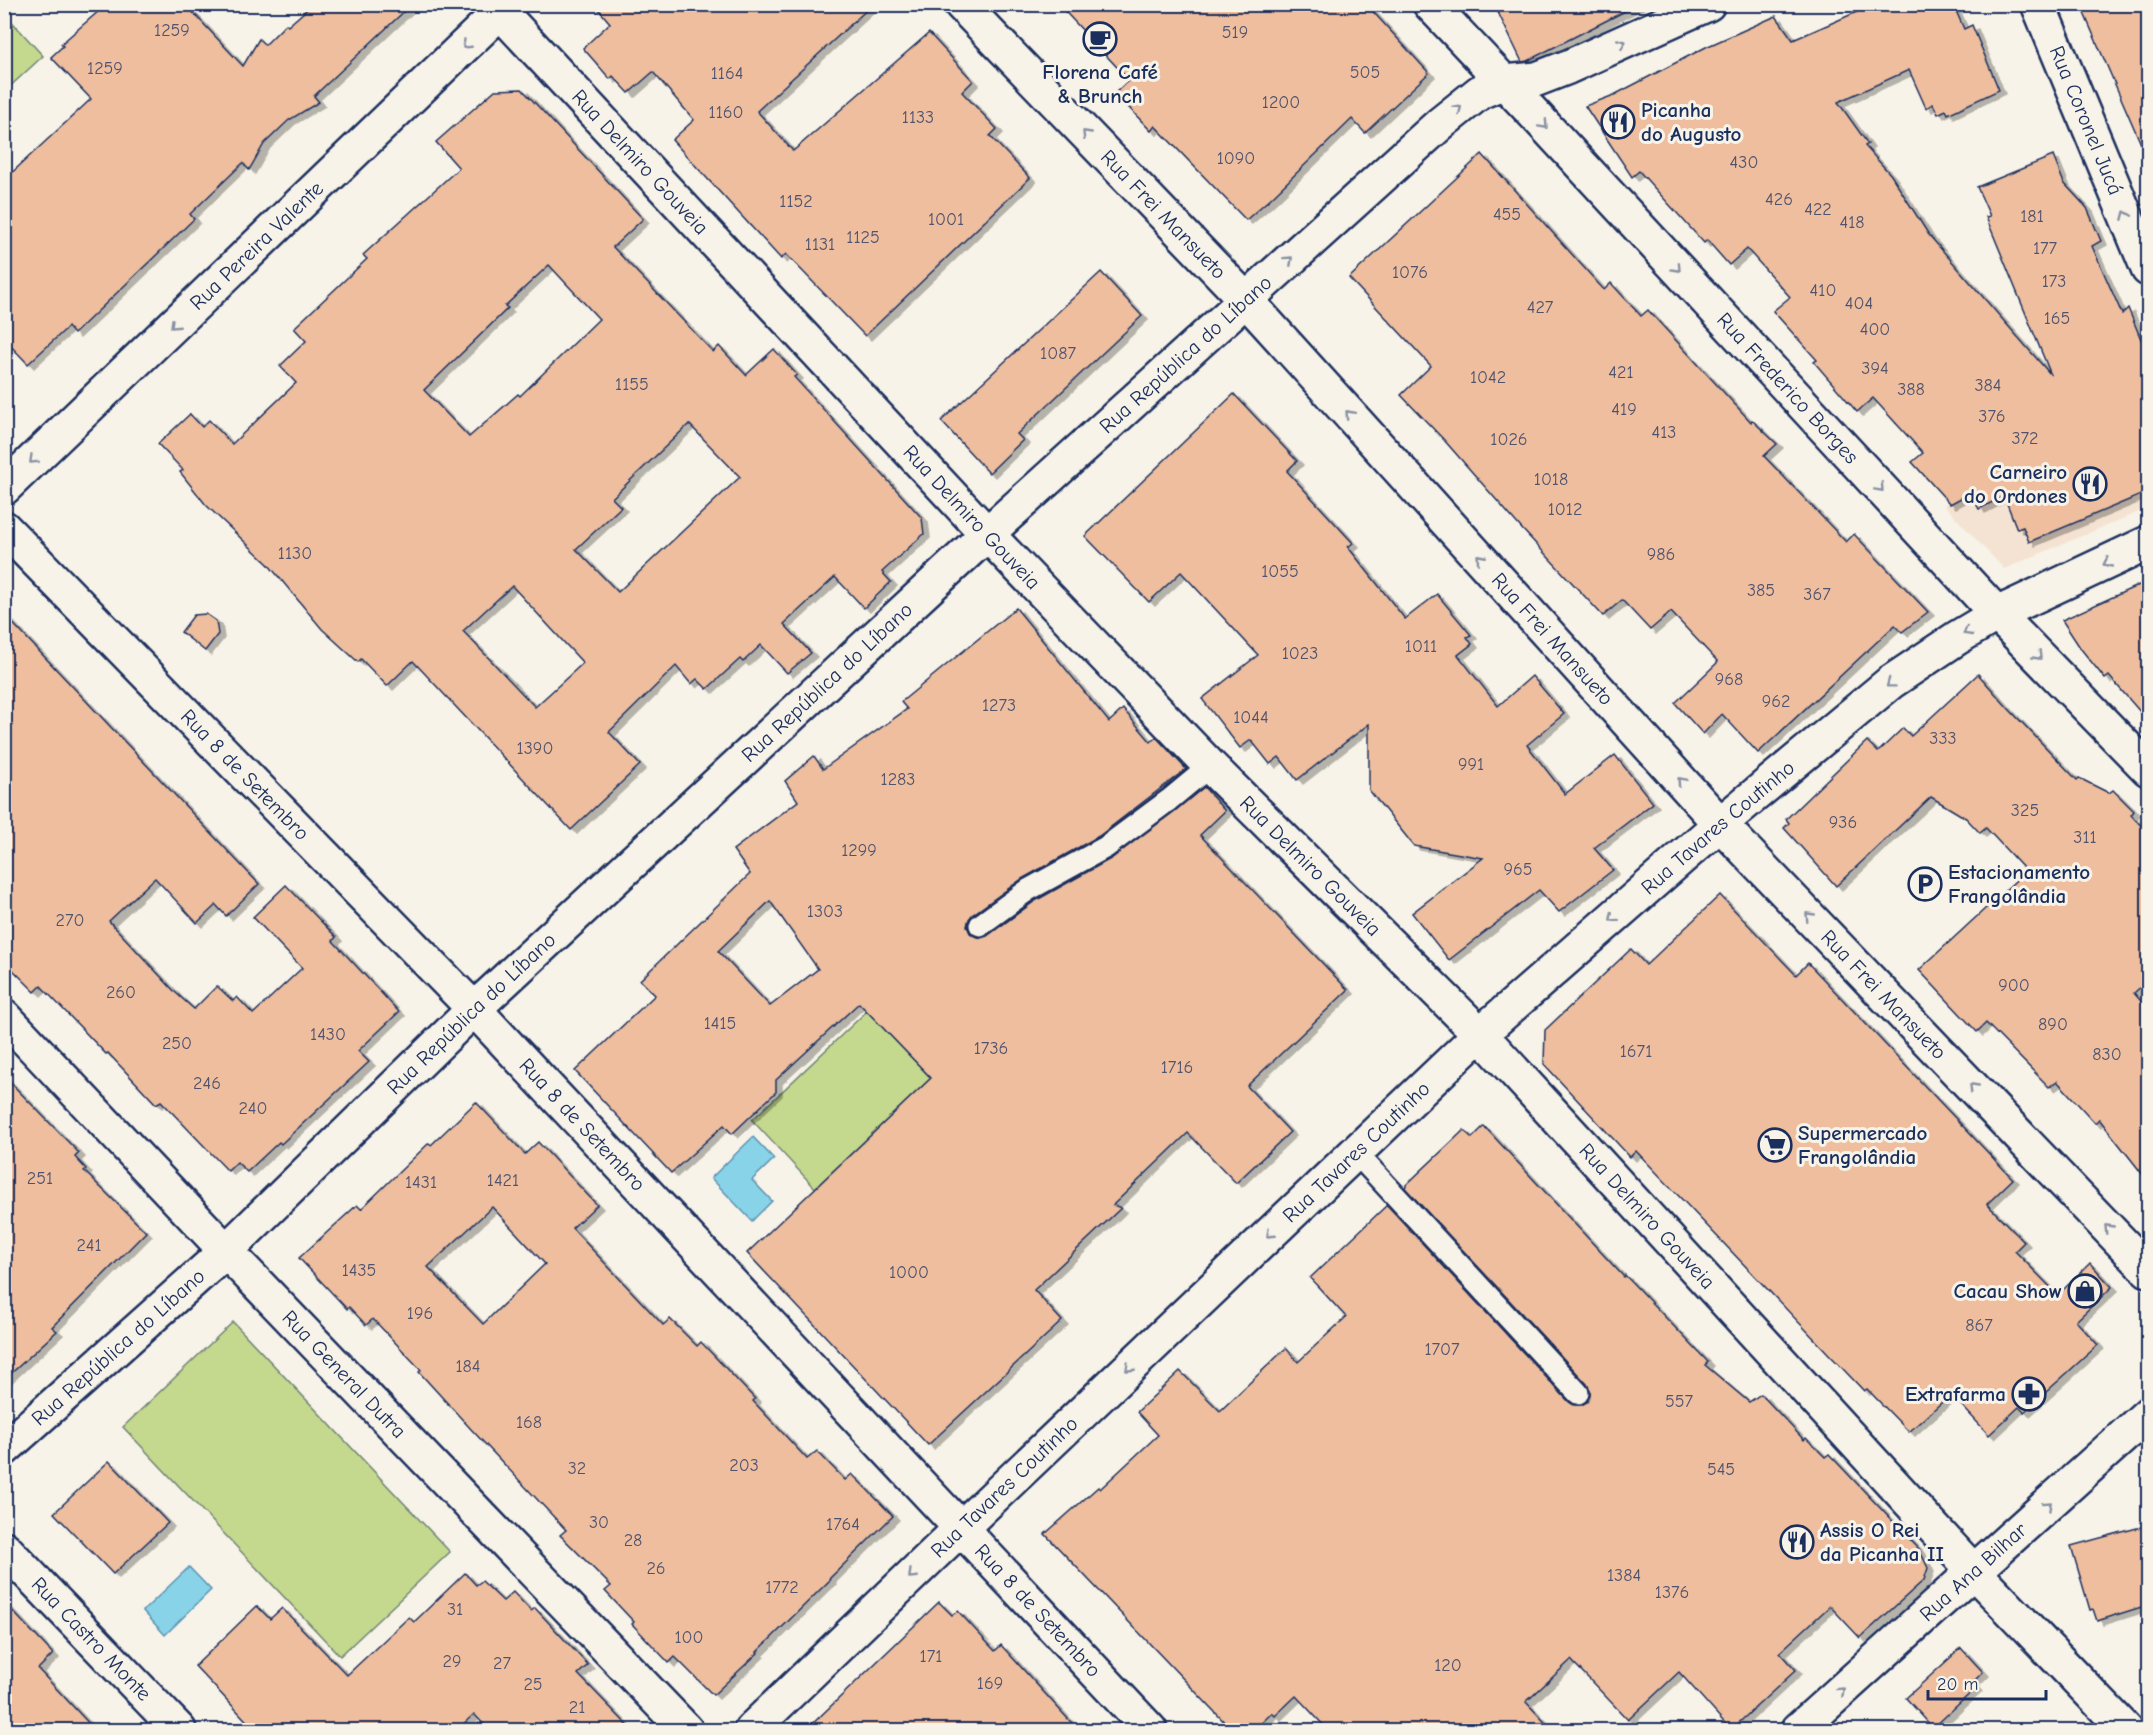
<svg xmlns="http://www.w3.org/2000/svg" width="2153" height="1735" font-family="'Comic Neue',sans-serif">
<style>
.built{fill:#f4e3d2}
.green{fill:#c4d88e;stroke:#708476;stroke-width:1.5}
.water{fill:#88d3e8;stroke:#5c91b1;stroke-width:1.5}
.building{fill:#eebe9e;stroke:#1b2f5e;stroke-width:1.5;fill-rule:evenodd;filter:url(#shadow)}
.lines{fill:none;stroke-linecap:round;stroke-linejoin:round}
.service-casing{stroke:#1b2f5e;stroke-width:26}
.minor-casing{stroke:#1b2f5e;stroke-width:38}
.tertiary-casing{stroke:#1b2f5e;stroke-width:38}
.service{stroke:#f7f3e8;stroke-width:21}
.minor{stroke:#f7f3e8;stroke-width:33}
.tertiary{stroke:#f7f3e8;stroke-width:33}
.oneway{stroke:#8991a3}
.labels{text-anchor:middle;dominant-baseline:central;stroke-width:6;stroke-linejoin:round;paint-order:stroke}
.number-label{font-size:18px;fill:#50536e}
.poi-label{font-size:21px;font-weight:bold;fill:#1b2f5e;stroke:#f7f3e8;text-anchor:start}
.street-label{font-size:21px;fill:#1b2f5e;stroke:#f7f3e8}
</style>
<defs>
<filter id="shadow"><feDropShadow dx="6" dy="4" stdDeviation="0" flood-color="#0004"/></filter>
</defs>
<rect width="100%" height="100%" fill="#f7f3e8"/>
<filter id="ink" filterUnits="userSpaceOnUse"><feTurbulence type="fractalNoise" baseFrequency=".0167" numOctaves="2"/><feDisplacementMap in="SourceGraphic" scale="12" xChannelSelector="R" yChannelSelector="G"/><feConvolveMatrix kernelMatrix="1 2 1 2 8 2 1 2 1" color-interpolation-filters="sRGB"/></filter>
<g filter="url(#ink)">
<polygon class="built" points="2148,404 2148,508 2004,569 1944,505"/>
<g class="green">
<polygon points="5,14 43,56 5,91"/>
<polygon points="867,1011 931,1078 815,1188 752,1120"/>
<polygon points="233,1322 450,1552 340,1656 123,1427"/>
</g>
<g class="water">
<polygon points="753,1137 774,1159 752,1180 772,1201 752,1221 711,1178"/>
<polygon points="189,1567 211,1590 165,1635 143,1611"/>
</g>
<g class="building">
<polygon points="107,4 185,4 243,66 259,39 265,45 286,24 288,26 313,4 412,4 314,96 319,102 289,120 264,144 249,170 243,163 190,214 194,219 74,334 68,327 28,364 4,339 4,180 91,99 51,57 63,46 61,44"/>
<polygon points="594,4 873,4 757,111 793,151 929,33 973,81 962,92 997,129 990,136 1030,178 865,336 786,254 781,259 672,140 694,120 653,72 629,93 613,76 610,79 583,48 610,23"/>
<polygon points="1058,4 1366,4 1429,73 1365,133 1352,119 1272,197 1246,220 1155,126 1151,131 1115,93 1129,80"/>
<polygon points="1494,4 1639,4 1527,61 1522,62"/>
<polygon points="1875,4 1953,4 1964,29 1972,25 1999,90 1948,114 1946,110 1938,114 1933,104 1926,108 1909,70 1838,102 1868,144 1865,146 1891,175 1929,235 2051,375 1986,217 1990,216 1977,187 2053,156 2064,183 2087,208 2101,241 2092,246 2122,314 2128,308 2148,356 2148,492 2029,542 2023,527 2017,529 2004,496 1979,509 1970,493 1950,504 1912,462 1923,453 1873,398 1857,412 1814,362 1817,360 1773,311 1790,297 1747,249 1729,265 1707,240 1704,243 1639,171 1632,177 1585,106 1614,95 1706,47 1776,16 1793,40"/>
<polygon points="2080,4 2148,4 2148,160"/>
<path d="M522 89 643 219 613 247 713 352 719 346 746 375 774 349 797 375 794 377 922 518 924 534 882 572 891 582 864 608 835 577 784 624 811 653 787 673 761 645 743 662 740 659 707 689 697 679 691 684 676 666 609 732 640 765 571 830 413 661 387 686 361 659 358 662 322 629 268 564 206 505 180 472 183 470 158 444 190 414 202 427 209 420 232 444 296 383 280 366 306 341 294 328 367 259 363 255 459 168 436 142 495 90ZM549 265 599 319 520 396 518 394 469 437 424 390 508 308 505 306ZM688 425H690L740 477 618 592 576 549 621 507 612 498ZM512 586 583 663 535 707 463 631Z"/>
<polygon points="1482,154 1604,290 1611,283 1641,316 1648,310 1751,422 1752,420 1777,444 1764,456 1846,542 1854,534 1928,612 1902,632 1895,625 1758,753 1722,714 1703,734 1675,703 1718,662 1671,612 1650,630 1622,600 1603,616 1521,528 1444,440 1401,395 1431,366 1349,278"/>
<polygon points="1101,272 1142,316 1017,434 1023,440 989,473 941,421"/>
<polygon points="1234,394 1297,461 1287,471 1353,543 1348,547 1405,619 1437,594 1471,635 1467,637 1472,644 1458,655 1498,706 1532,676 1564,714 1527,745 1565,794 1615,755 1653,803 1594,848 1613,870 1559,912 1539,890 1449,960 1412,913 1483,858 1414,846 1369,790 1369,724 1297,780 1279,757 1270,764 1251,740 1240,748 1202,699 1258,655 1181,572 1149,602 1085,536"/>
<polygon points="2148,581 2148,721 2109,676 2105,679 2081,649 2062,620"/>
<path d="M1016 608 1109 722 1123 709 1151 742 1156 737 1186 769 1099 836 1022 879 972 915 969 919 967 926 970 933 981 938 987 936 1035 901 1112 858 1204 787 1225 811 1200 835 1348 990 1247 1086 1290 1132 1236 1183 1188 1133 1113 1205 1121 1208 1034 1290 1062 1321 928 1445 747 1253 931 1078 859 1003 776 1080V1092L732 1134 724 1125 671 1173 575 1071 655 995 640 980 750 874 733 850 798 801 785 781 814 756 823 769 907 709 901 702ZM770 901 818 969 770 1006 718 951Z"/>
<polygon points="4,614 259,884 226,916 216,905 197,923 155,878 109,921 176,993 194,1009 217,986 233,1001 237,997 253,1014 302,968 253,917 286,885 336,937 333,941 399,1012 358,1051 369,1062 281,1144 279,1142 247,1172 237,1162 228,1171 161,1101 156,1104 108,1053 106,1054 41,986 35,992 4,961"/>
<polygon points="206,614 216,621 218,634 205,651 181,632 194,615"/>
<polygon points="1978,674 2008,708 2077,780 2079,778 2109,793 2113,790 2134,811 2131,815 2148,833 2148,980 2134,993 2148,1009 2148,1181 2099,1119 2095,1123 2057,1081 2049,1087 1986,1023 1977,1032 1919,970 2026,871 1986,828 1980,833 1966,818 1931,797 1836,886 1784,828 1789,823 1786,819 1867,741 1878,752 1903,728 1911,736"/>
<polygon points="1720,895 1796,975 1808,963 2013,1179 1987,1204 2024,1242 2015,1251 2058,1295 2090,1263 2112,1287 2076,1321 2098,1345 2024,1412 2019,1407 1989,1435 1951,1394 1909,1432 1867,1389 1864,1391 1636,1151 1630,1157 1544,1064 1545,1030 1631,949 1646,965"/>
<polygon points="4,1076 79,1153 75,1157 86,1169 84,1171 146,1232 52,1327 57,1331 4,1380"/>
<path d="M476 1102 525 1154 538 1142 597 1205 572 1228 663 1325 670 1319 697 1346 701 1342 755 1399 753 1401 807 1459 817 1451 845 1480 852 1474 893 1516 829 1579 830 1580 757 1652 758 1653 713 1695 675 1657 669 1663 632 1624 634 1622 605 1591 611 1586 560 1535 566 1530 470 1428 419 1372 421 1370 373 1319 366 1325 349 1307 347 1309 299 1258 357 1205 361 1209 429 1143 431 1145ZM492 1207 545 1264 483 1324 428 1267Z"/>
<polygon points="1484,1126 1624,1277 1625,1275 1708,1362 1705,1365 1749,1402 1761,1394 1804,1440 1806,1438 1825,1457 1829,1454 1919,1549 1928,1568 1924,1580 1860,1638 1830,1606 1780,1652 1796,1670 1731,1730 1679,1672 1628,1720 1571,1660 1526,1702 1553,1731 1329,1731 1296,1696 1275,1716 1272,1713 1253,1731 1233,1731 1045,1534 1098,1487 1100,1489 1158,1435 1137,1412 1180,1371 1220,1411 1286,1348 1298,1362 1346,1317 1310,1278 1387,1205 1569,1402 1574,1405 1580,1405 1587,1402 1590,1391 1587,1384 1405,1188 1406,1185 1464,1130 1472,1138"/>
<polygon points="109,1461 168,1523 113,1574 54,1513"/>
<polygon points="2148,1525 2148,1605 2097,1621 2093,1609 2090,1610 2071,1546"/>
<polygon points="465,1573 476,1585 482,1581 503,1601 513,1592 531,1611 535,1608 588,1665 578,1674 633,1731 490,1731 474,1714 456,1731 256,1731 195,1666 257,1606 270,1619 282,1608 347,1675 409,1617 414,1622"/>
<polygon points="4,1602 53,1654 38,1669 96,1731 4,1731"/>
<polygon points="939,1602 952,1615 958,1611 995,1651 1001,1645 1079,1731 805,1731"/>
<polygon points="1961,1648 1983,1672 1972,1683 1976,1688 1933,1728 1906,1698"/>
</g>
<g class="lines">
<g class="service-casing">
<g id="service">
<polyline points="980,925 1028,890 1106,847 1169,800 1210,766"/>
<polyline points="1356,1153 1578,1393"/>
</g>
</g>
<g class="minor-casing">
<g id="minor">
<path id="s1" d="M493 4 987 534 1210 766 1480 1034 1974 1572 2126 1730"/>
<path id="s2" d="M961 4 1246 300 1720 824 2148 1270"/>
<path id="s3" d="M1430 4 1536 116 1997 614 2148 769"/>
<path id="s4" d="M2038 4 2148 269"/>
<path id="s5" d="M4 488 508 4"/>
<path id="s6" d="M4 528 474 1009 1150 1730"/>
<path id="s7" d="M4 1016 226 1251 686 1730"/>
<path id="s8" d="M4 1449 226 1251 474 1009 987 534 1440 124 1480 92 1504 82 1537 79 1568 67 1708 4"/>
<path id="s9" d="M4 1548 179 1730"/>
<path id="s10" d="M1798 1730 2148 1414"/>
</g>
</g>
<g class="tertiary-casing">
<g id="tertiary">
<path id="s11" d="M751 1730 960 1529 1480 1034 1720 824 1891 682 1957 638 1997 614 2148 543"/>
</g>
</g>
<use href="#service" class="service"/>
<use href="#minor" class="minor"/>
<use href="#tertiary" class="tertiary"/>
</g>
<defs><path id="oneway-chevron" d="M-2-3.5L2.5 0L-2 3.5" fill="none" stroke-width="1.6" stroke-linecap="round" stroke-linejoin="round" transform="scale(1.5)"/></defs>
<g class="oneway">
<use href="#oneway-chevron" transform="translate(1622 43) rotate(-24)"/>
<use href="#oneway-chevron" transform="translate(466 45) rotate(136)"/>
<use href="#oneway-chevron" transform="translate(1458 109) rotate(-39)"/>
<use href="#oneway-chevron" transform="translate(1544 125) rotate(47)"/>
<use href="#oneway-chevron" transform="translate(1086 134) rotate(-134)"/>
<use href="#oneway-chevron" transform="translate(2126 215) rotate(-113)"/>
<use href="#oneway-chevron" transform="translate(1289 260) rotate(-42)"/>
<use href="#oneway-chevron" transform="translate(1677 268) rotate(47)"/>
<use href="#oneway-chevron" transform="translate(174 325) rotate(136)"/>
<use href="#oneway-chevron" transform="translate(1349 414) rotate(-132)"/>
<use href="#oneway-chevron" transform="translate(33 460) rotate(136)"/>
<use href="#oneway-chevron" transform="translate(1880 488) rotate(47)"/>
<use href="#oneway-chevron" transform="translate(1480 558) rotate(-132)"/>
<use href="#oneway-chevron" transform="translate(2107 563) rotate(155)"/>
<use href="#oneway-chevron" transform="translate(1967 632) rotate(149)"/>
<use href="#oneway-chevron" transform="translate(2038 656) rotate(46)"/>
<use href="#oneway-chevron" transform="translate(1890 684) rotate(143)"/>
<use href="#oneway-chevron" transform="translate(1681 781) rotate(-132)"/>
<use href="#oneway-chevron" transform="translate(1809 916) rotate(-134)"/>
<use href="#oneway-chevron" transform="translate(1613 918) rotate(139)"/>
<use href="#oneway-chevron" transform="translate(1973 1087) rotate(-134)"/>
<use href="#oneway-chevron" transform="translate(2108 1228) rotate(-134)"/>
<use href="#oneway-chevron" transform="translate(1270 1234) rotate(137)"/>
<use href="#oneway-chevron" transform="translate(1129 1368) rotate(136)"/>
<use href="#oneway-chevron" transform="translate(2048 1505) rotate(-42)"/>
<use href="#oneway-chevron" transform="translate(912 1575) rotate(136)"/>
<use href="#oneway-chevron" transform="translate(1841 1691) rotate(-42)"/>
</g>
</g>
<defs>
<g id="cafe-ring" transform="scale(1.725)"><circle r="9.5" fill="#f7f3e8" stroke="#1b2f5e" stroke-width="1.5"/><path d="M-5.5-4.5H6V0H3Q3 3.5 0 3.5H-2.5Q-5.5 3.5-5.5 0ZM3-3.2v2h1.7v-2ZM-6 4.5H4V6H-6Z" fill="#1b2f5e"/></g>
<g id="restaurant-ring" transform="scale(1.725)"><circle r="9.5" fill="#f7f3e8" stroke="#1b2f5e" stroke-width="1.5"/><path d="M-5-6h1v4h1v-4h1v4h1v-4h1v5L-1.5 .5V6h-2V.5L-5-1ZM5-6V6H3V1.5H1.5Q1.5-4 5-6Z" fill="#1b2f5e"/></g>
<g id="parking-ring" transform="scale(1.725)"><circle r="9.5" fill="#f7f3e8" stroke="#1b2f5e" stroke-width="1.5"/><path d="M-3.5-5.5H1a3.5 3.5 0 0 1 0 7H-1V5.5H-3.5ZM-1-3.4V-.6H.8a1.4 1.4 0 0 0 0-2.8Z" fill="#1b2f5e"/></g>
<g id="supermarket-ring" transform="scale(1.725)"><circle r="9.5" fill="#f7f3e8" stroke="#1b2f5e" stroke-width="1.5"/><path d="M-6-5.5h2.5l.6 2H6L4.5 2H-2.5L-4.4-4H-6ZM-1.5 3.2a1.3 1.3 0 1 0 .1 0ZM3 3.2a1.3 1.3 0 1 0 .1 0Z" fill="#1b2f5e"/></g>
<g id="shop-ring" transform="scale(1.725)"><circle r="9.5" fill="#f7f3e8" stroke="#1b2f5e" stroke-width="1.5"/><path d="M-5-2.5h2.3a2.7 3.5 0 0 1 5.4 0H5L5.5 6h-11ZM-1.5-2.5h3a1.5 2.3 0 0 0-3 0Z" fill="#1b2f5e"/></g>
<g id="pharmacy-ring" transform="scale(1.725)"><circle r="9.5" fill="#f7f3e8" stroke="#1b2f5e" stroke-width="1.5"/><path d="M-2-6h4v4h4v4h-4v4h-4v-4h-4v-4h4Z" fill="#1b2f5e"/></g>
</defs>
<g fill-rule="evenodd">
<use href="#cafe-ring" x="1100" y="39"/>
<use href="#restaurant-ring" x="1618" y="122"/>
<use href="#restaurant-ring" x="2090" y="484"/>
<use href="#parking-ring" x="1925" y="884"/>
<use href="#supermarket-ring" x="1775" y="1145"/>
<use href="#shop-ring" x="2085" y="1291"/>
<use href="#pharmacy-ring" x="2029" y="1394"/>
<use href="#restaurant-ring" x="1797" y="1542"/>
</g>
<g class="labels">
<g class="number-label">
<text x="172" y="30">1259</text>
<text x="1235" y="32">519</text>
<text x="105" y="68">1259</text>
<text x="1365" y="72">505</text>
<text x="727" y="73">1164</text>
<text x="1281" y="102">1200</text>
<text x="726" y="112">1160</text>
<text x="918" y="117">1133</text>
<text x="1236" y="158">1090</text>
<text x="1744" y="162">430</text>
<text x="1779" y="199">426</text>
<text x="796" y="201">1152</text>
<text x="1818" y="209">422</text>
<text x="1507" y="214">455</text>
<text x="2032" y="216">181</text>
<text x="946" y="219">1001</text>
<text x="1852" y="222">418</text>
<text x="863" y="237">1125</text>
<text x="820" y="244">1131</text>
<text x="2045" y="248">177</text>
<text x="1410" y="272">1076</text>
<text x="2054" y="281">173</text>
<text x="1823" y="290">410</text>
<text x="1859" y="303">404</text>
<text x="1540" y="307">427</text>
<text x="2057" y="318">165</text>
<text x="1875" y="329">400</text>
<text x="1058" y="353">1087</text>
<text x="1875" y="368">394</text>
<text x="1621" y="372">421</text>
<text x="1488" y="377">1042</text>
<text x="632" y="384">1155</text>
<text x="1988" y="385">384</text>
<text x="1911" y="389">388</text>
<text x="1624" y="409">419</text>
<text x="1992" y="416">376</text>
<text x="1664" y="432">413</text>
<text x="2025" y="438">372</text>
<text x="1509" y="439">1026</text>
<text x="1551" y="479">1018</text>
<text x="1565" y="509">1012</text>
<text x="295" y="553">1130</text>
<text x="1661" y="554">986</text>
<text x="1280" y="571">1055</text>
<text x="1761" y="590">385</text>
<text x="1817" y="594">367</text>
<text x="1421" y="646">1011</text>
<text x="1300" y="653">1023</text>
<text x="1729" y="679">968</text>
<text x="1776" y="701">962</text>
<text x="999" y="705">1273</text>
<text x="1251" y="717">1044</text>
<text x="1943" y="738">333</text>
<text x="535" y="748">1390</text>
<text x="1471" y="764">991</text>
<text x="898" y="779">1283</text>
<text x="2025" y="810">325</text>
<text x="1843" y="822">936</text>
<text x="2085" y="837">311</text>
<text x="859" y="850">1299</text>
<text x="1518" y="869">965</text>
<text x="825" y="911">1303</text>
<text x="70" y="920">270</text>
<text x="2014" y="985">900</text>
<text x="121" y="992">260</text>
<text x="720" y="1023">1415</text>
<text x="2053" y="1024">890</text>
<text x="328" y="1034">1430</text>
<text x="177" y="1043">250</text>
<text x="991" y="1048">1736</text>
<text x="1636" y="1051">1671</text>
<text x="2107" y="1054">830</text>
<text x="1177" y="1067">1716</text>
<text x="207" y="1083">246</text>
<text x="253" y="1108">240</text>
<text x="40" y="1178">251</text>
<text x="503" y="1180">1421</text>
<text x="421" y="1182">1431</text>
<text x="89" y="1245">241</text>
<text x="359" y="1270">1435</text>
<text x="909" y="1272">1000</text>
<text x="420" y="1313">196</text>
<text x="1979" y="1325">867</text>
<text x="1442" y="1349">1707</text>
<text x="468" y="1366">184</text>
<text x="1679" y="1401">557</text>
<text x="529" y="1422">168</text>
<text x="744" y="1465">203</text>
<text x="577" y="1468">32</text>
<text x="1721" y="1469">545</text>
<text x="599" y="1522">30</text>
<text x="843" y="1524">1764</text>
<text x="633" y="1540">28</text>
<text x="656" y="1568">26</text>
<text x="1624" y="1575">1384</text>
<text x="782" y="1587">1772</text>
<text x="1672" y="1592">1376</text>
<text x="455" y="1609">31</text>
<text x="689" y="1637">100</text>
<text x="931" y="1656">171</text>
<text x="452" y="1661">29</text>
<text x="502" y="1663">27</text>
<text x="1448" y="1665">120</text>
<text x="990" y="1683">169</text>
<text x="533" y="1684">25</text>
<text x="577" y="1707">21</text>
</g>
<g class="poi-label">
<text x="1100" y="72" text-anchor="middle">Florena Café<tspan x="1100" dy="24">&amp; Brunch</tspan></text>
<text x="1641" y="110">Picanha<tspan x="1641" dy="24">do Augusto</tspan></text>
<text x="2067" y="472" text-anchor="end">Carneiro<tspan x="2067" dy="24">do Ordones</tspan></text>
<text x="1948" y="872">Estacionamento<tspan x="1948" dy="24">Frangolândia</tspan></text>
<text x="1798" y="1133">Supermercado<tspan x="1798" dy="24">Frangolândia</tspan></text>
<text x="2062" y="1291" text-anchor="end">Cacau Show</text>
<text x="2006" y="1394" text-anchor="end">Extrafarma</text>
<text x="1820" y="1530">Assis O Rei<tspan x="1820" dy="24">da Picanha II</tspan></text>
</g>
<g class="street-label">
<text stroke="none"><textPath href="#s4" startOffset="126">Rua Coronel Jucá</textPath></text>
<text stroke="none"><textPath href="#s1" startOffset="216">Rua Delmiro Gouveia</textPath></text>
<text stroke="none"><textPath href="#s2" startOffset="292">Rua Frei Mansueto</textPath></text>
<text stroke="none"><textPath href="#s5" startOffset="350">Rua Pereira Valente</textPath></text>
<text stroke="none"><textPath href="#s8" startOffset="1611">Rua República do Líbano</textPath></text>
<text stroke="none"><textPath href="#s3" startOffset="525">Rua Frederico Borges</textPath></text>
<text stroke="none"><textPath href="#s1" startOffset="702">Rua Delmiro Gouveia</textPath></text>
<text stroke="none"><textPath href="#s2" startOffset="868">Rua Frei Mansueto</textPath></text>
<text stroke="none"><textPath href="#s8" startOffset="1125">Rua República do Líbano</textPath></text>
<text stroke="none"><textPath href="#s6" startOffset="345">Rua 8 de Setembro</textPath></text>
<text stroke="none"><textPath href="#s11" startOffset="1323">Rua Tavares Coutinho</textPath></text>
<text stroke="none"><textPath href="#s1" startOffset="1188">Rua Delmiro Gouveia</textPath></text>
<text stroke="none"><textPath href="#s2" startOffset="1354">Rua Frei Mansueto</textPath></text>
<text stroke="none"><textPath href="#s8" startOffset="639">Rua República do Líbano</textPath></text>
<text stroke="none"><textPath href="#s6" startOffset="831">Rua 8 de Setembro</textPath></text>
<text stroke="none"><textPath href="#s11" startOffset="837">Rua Tavares Coutinho</textPath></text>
<text stroke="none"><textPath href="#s1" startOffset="1674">Rua Delmiro Gouveia</textPath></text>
<text stroke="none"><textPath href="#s8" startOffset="153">Rua República do Líbano</textPath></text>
<text stroke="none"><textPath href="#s7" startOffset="494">Rua General Dutra</textPath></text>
<text stroke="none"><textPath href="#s11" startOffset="351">Rua Tavares Coutinho</textPath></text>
<text stroke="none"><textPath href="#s10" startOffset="236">Rua Ana Bilhar</textPath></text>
<text stroke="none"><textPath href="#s6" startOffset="1497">Rua 8 de Setembro</textPath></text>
<text stroke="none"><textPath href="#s9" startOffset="126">Rua Castro Monte</textPath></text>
</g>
</g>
<rect width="2153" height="1735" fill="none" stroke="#f7f3e8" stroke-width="24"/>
<rect x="12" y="12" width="2129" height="1711" fill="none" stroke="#1b2f5e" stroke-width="2" filter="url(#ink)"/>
<path d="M1928 1690v9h118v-9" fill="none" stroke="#1b2f5e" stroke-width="3"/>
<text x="1937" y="1690" font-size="18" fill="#1b2f5e" stroke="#f7f3e8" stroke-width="4.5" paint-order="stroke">20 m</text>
</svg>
